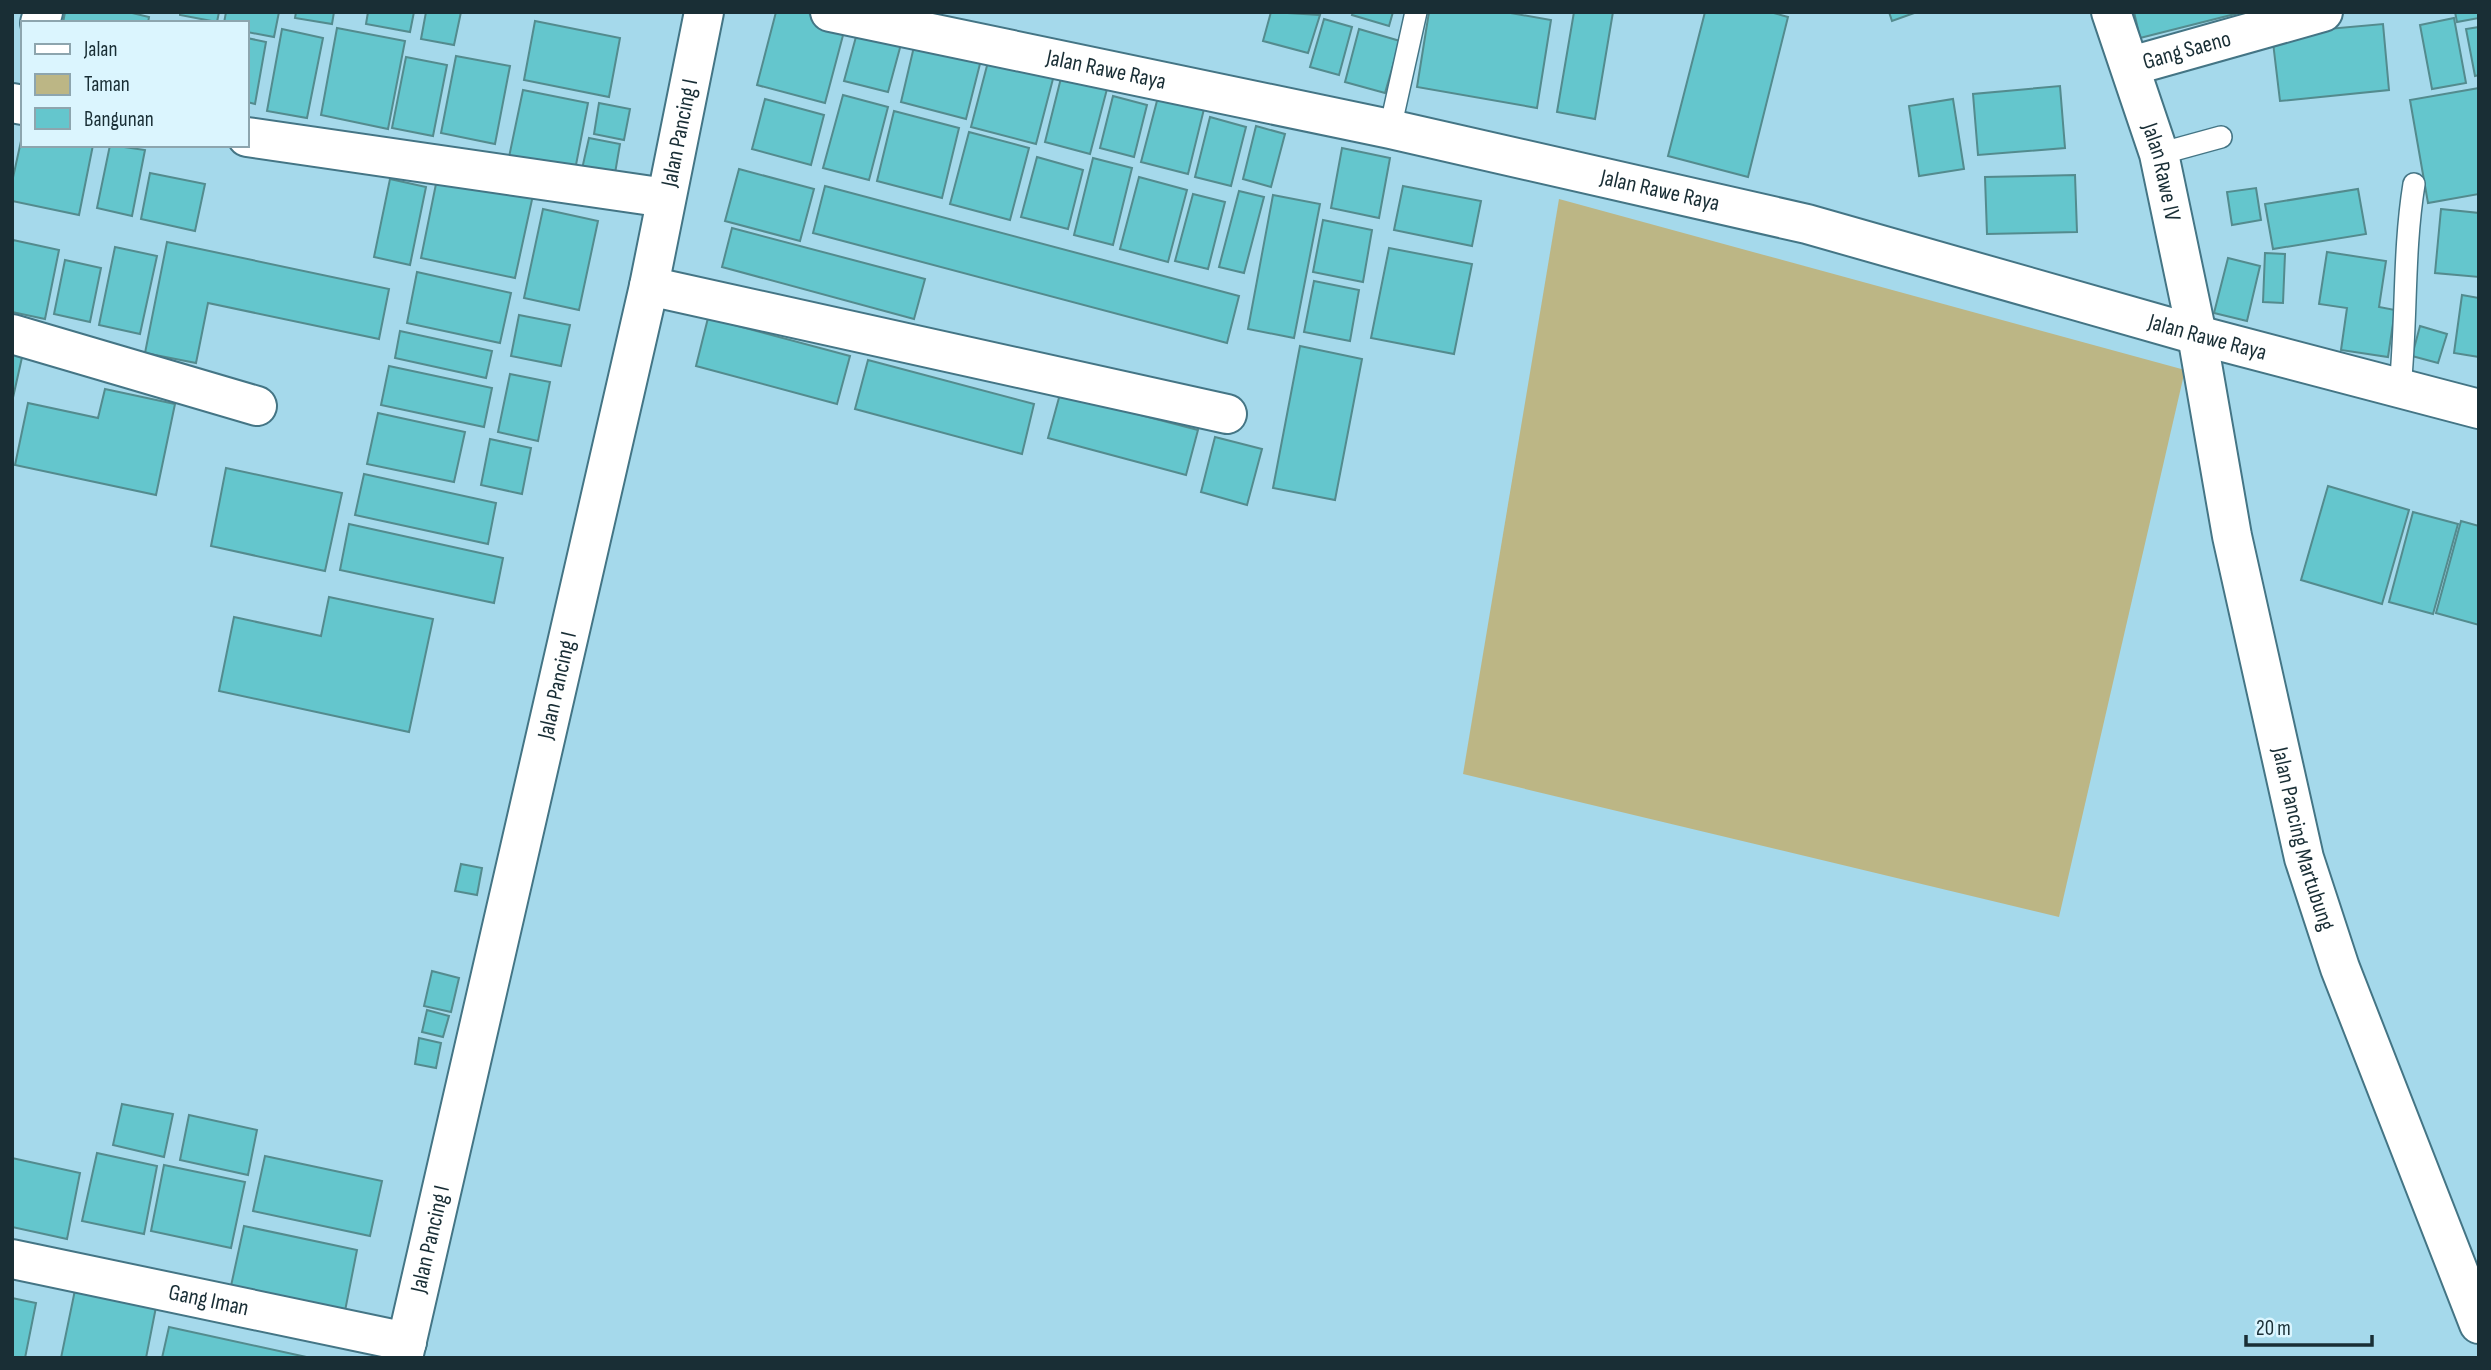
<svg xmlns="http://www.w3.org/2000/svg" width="2491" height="1370" font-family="'Sofia Sans Condensed',sans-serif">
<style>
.green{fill:#bcb685}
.building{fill:#64c6cd;stroke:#538b8e;stroke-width:2}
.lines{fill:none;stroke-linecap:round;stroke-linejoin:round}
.lane-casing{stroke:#447585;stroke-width:24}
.street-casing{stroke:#447585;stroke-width:42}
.secondary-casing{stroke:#447585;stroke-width:42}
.lane{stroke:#fff;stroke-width:21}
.street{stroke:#fff;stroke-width:38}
.secondary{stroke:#fff;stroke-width:38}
.labels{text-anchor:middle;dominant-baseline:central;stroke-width:5;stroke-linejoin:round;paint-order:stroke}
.street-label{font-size:23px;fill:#192e35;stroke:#dbf5fe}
</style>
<rect width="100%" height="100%" fill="#a5d9eb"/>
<polygon class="green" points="1559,199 2185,370 2059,917 1463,774"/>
<g class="building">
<polygon points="65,12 128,12 149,17 148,23 63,23"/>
<polygon points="180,12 219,12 217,22 180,15"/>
<polygon points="226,12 279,12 274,37 247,32 247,23 224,23"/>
<polygon points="296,12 334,12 332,24 295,18"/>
<polygon points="368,12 414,12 410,32 366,24"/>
<polygon points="426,12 461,12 454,45 421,39"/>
<polygon points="776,12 805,12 846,24 825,103 757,85"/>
<polygon points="1271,12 1320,15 1308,53 1263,41"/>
<polygon points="1353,12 1393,12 1389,26 1352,15"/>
<polygon points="1429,12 1505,12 1551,20 1537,108 1417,87"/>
<polygon points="1574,12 1613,12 1595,119 1557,112"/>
<polygon points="1705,12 1770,12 1788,17 1748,177 1668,156"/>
<polygon points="1889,12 1917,12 1892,21"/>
<polygon points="2134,12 2243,12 2140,38"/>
<polygon points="2455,12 2479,12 2479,18 2457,22"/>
<polygon points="2454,18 2466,83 2432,89 2420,25"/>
<polygon points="1324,19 1352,27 1339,75 1310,67"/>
<polygon points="535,21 620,38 609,97 524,80"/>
<polygon points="860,22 904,33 888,92 844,81"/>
<polygon points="2383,24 2389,90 2280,101 2272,34"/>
<polygon points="2479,27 2479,75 2475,76 2466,29"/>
<polygon points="337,28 405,41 388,129 321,115"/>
<polygon points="282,29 323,38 307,118 267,111"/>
<polygon points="1359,29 1400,41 1385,93 1345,82"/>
<polygon points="247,38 266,42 255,104 247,102"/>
<polygon points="916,38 982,56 966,119 901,102"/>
<polygon points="456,56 510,66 495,144 441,133"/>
<polygon points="406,57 447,65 433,136 392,128"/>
<polygon points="989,58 1054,75 1036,144 971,127"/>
<polygon points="1061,78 1107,89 1090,154 1045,142"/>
<polygon points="2060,86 2065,148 1978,155 1973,94"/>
<polygon points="2479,88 2479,194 2428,203 2410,100"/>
<polygon points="523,90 588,103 575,170 509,157"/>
<polygon points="843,95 888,107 869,180 823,168"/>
<polygon points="1113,96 1147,105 1134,157 1100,148"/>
<polygon points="1158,97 1204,109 1188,174 1141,162"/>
<polygon points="765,99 824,115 811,165 752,149"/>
<polygon points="1953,99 1964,169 1919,176 1909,106"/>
<polygon points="599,103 630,109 624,140 594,134"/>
<polygon points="894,111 959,128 942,198 877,181"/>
<polygon points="1210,117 1246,127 1231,186 1195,177"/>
<polygon points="1256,126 1285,134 1271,187 1243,179"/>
<polygon points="23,132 23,145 93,145 79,215 12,201 12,182"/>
<polygon points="969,132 1029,148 1010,220 950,204"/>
<polygon points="589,138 620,144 613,185 580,178"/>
<polygon points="110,145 145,150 132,216 97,208"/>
<polygon points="1342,148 1390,158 1379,218 1331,208"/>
<polygon points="1037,157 1083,170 1068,229 1021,217"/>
<polygon points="1093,158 1132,168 1113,245 1074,235"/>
<polygon points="739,169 814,189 800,241 725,221"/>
<polygon points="150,173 205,184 195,231 141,219"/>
<polygon points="438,174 533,195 515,278 421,258"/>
<polygon points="2075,175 2077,232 1987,234 1985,177"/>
<polygon points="1139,177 1187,190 1168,262 1120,249"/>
<polygon points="390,179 426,187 410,265 374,257"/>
<polygon points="825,186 1239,296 1227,343 813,233"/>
<polygon points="1403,186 1481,201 1472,246 1394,230"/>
<polygon points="2256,188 2261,220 2232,225 2227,192"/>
<polygon points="2358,189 2366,234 2273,249 2265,204"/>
<polygon points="1239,191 1264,197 1244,273 1219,267"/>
<polygon points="1193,194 1225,202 1208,269 1175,261"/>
<polygon points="1273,195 1320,204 1294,338 1248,329"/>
<polygon points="543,209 598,221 579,310 524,298"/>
<polygon points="2441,209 2479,213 2479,277 2435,273"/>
<polygon points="1323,220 1372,230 1363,282 1313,272"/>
<polygon points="732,228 925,279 914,319 722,267"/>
<polygon points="13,240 59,250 45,319 12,312"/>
<polygon points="167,242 389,289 379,339 208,303 196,363 145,353"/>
<polygon points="115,247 157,256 140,334 99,325"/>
<polygon points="1389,248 1472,264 1454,354 1371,338"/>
<polygon points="2327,252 2386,261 2379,307 2395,310 2388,357 2341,350 2347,308 2319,304"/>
<polygon points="2265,253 2285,254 2283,303 2263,302"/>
<polygon points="2228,258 2260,266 2247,321 2214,313"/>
<polygon points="65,260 101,268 90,322 54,314"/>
<polygon points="417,272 511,293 500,343 407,323"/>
<polygon points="1314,281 1359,290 1350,341 1304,332"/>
<polygon points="2462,295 2479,298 2479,357 2454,353"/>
<polygon points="519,315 570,325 561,366 511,356"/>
<polygon points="708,318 850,356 837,404 696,366"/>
<polygon points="2420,326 2447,334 2438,363 2412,356"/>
<polygon points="400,331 492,351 486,378 395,358"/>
<polygon points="12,341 25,344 12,402"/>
<polygon points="1300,346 1362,359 1335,500 1273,488"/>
<polygon points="868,360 1034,404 1022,454 855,409"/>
<polygon points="389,366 492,388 484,427 381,405"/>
<polygon points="510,374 550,382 538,441 498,432"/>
<polygon points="105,389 175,404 156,495 15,465 28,403 98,418"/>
<polygon points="1060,394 1198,430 1186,475 1048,438"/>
<polygon points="378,413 465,432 454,482 367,464"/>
<polygon points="1215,437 1262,449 1247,505 1201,492"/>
<polygon points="490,439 531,448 522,494 481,485"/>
<polygon points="226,468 342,493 325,571 211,546"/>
<polygon points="364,474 496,503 488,544 355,515"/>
<polygon points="2328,486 2409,510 2382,604 2301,580"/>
<polygon points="2413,512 2458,524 2433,614 2389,602"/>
<polygon points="2461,521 2479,526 2479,625 2436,613"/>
<polygon points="349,524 503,558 494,603 340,570"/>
<polygon points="329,597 433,619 409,732 219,691 234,617 321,636"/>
<polygon points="461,864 482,868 477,895 455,891"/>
<polygon points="432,971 459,978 451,1012 424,1006"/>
<polygon points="427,1010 449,1016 443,1037 422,1032"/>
<polygon points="419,1038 441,1043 436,1068 415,1064"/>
<polygon points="122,1104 173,1114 164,1157 113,1145"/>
<polygon points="189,1115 257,1130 248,1175 180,1160"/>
<polygon points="97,1153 157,1166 144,1234 82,1221"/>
<polygon points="265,1156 382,1181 370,1236 253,1211"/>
<polygon points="12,1158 80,1173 67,1239 12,1227"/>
<polygon points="164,1165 245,1182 231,1248 151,1231"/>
<polygon points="244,1226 357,1250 345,1311 231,1286"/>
<polygon points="75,1290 156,1307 146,1358 61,1358"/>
<polygon points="12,1298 36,1303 25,1358 12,1358"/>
<polygon points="169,1327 311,1358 162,1358"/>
</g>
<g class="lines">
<g class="lane-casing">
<g id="lane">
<polyline points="1390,129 1416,12"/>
<polyline points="2159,154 2221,137"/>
<path d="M2400 388C2407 320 2403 252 2414 184"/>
</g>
</g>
<g class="street-casing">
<g id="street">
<path id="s1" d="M2111 12 2159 154 2197 335 2232 536 2304 858 2340 968 2479 1324"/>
<polyline points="40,23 43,12"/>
<path id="s2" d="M2131 66 2323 12"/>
<polyline points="12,103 23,105"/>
<polyline points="247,137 666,198"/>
<polyline points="649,286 1227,414"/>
<polyline points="12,334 257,406"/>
<path id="s3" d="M12 1259 407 1342"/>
</g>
</g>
<g class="secondary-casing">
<g id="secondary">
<path id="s4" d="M830 12 1390 129 1807 224 2197 335 2479 409"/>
<path id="s5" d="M403 1358 649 286 704 12"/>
</g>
</g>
<use href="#lane" class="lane"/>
<use href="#street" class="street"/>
<use href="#secondary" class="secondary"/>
</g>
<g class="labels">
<g class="street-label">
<text stroke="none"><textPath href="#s2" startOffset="58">Gang Saeno</textPath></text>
<text stroke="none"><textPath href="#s4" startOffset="282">Jalan Rawe Raya</textPath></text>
<text stroke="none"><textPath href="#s5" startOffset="1256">Jalan Pancing I</textPath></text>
<text stroke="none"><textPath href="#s1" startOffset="168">Jalan Rawe IV</textPath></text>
<text stroke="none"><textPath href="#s4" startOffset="849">Jalan Rawe Raya</textPath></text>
<text stroke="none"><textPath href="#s4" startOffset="1416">Jalan Rawe Raya</textPath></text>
<text stroke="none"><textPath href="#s5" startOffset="690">Jalan Pancing I</textPath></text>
<text stroke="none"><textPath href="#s1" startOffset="850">Jalan Pancing Martubung</textPath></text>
<text stroke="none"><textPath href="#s5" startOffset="122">Jalan Pancing I</textPath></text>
<text stroke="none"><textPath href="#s3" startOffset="201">Gang Iman</textPath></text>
</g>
</g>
<rect width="2491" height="1370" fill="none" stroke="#192e35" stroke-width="28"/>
<rect x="21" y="21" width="228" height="126" fill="#dbf5fe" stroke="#8da5ae" stroke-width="2"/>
<rect x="35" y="44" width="35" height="10" fill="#ffffff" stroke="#8da5ae" stroke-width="2"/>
<text x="84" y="56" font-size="21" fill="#192e35">Jalan</text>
<rect x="35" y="74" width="35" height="21" fill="#bcb685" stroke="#8da5ae" stroke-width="2"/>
<text x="84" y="91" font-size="21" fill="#192e35">Taman</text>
<rect x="35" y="108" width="35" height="21" fill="#64c6cd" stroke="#8da5ae" stroke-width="2"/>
<text x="84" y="126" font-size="21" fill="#192e35">Bangunan</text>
<path d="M2246 1335v10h126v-10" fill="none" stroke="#192e35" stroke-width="3.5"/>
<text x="2256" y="1335" font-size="21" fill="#192e35" stroke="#dbf5fe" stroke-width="5" paint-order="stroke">20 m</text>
</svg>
